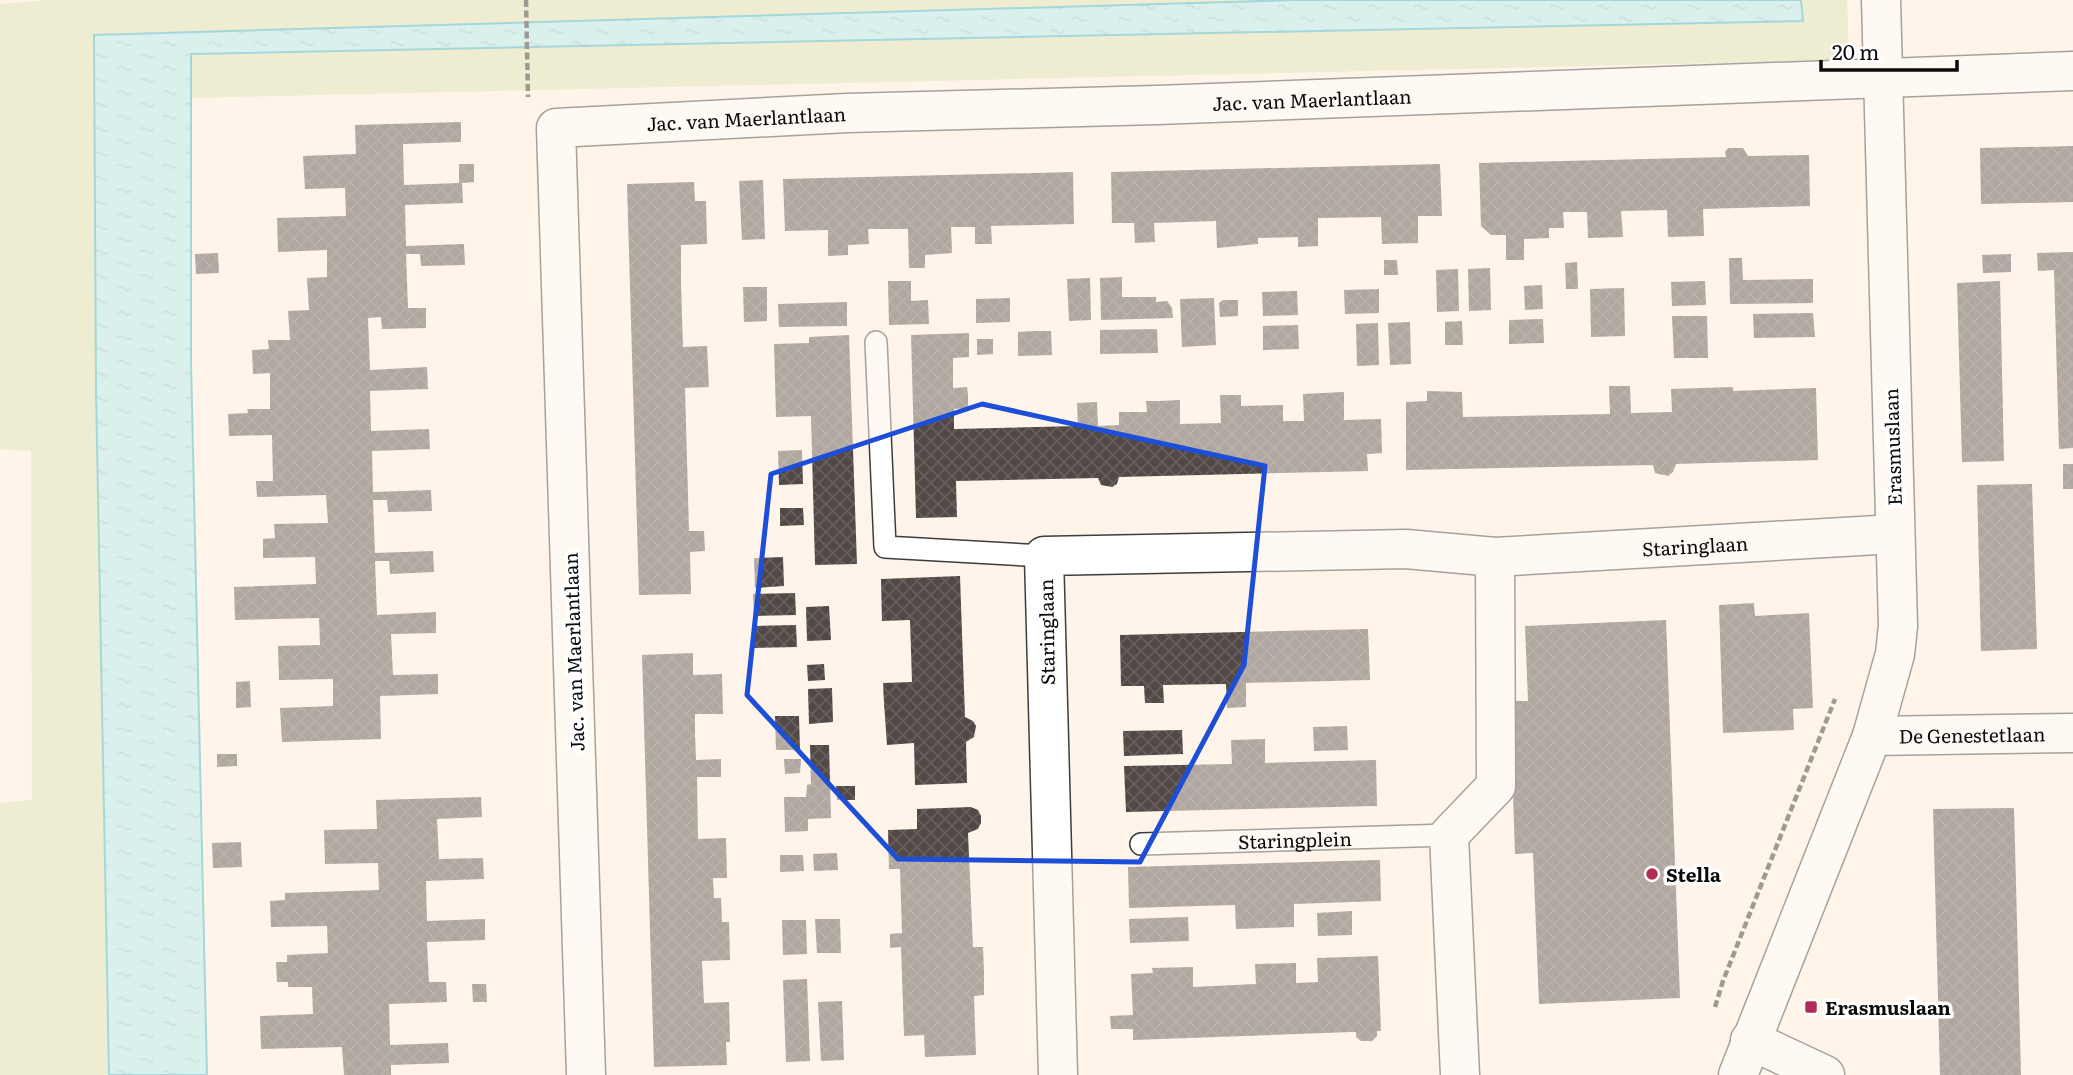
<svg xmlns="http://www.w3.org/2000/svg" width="2073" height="1075" font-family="Literata,serif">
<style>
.grass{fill:#dbe5b5}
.water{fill:url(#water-ripples);stroke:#3bb2c5;stroke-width:2}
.building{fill:url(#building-cross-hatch)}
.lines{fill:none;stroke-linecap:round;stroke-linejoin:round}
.lane-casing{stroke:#3d3d3d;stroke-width:24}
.street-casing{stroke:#3d3d3d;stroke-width:41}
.path{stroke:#2c2c2c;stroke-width:4.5;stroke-dasharray:7 3.5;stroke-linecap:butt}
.lane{stroke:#fff;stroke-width:21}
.street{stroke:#fff;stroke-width:38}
.marked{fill:none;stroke:#1d4ed8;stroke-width:5;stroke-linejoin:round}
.poi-dot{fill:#b22b54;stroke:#fff;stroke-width:2.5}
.labels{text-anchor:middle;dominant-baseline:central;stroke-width:7;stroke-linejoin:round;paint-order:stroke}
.street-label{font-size:19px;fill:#0a0a0a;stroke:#fff}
.poi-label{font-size:19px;font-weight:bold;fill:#0a0a0a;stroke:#fff;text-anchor:start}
</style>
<defs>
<pattern id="water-ripples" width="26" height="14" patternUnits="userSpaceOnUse" patternTransform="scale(1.75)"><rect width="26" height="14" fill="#b0ebf2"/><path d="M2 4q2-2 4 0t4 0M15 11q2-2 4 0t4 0" fill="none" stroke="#96c8ce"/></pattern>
<pattern id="building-cross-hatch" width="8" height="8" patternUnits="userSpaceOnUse" patternTransform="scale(1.75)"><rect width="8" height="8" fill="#524947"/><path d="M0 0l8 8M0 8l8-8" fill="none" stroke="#665f5d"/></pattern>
</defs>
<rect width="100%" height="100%" fill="#fef4e9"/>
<polygon class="grass" points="46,0 1847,0 1849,60 191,98 191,54 94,35 103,800 109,1075 0,1075 0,803 32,800 31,451 0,449 0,4"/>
<polygon class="water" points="1296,0 1801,0 1803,21 191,54 191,361 207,1075 109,1075 96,390 94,35"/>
<g class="building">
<polygon points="461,122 461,142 403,144 404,185 459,183 459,164 474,164 474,182 462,183 463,203 405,205 406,246 464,244 465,265 421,266 420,254 406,254 408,308 426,308 426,328 382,329 381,317 368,318 370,370 427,367 428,389 370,391 371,431 429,429 430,449 372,451 373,492 431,490 432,511 388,512 387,500 373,500 375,553 433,551 434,572 390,574 389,561 375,561 377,615 436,612 436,633 391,634 393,675 438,674 438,694 380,696 381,739 282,742 280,708 333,706 333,679 279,680 278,646 320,645 319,618 235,620 234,587 316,584 315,557 263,558 263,539 275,538 274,524 328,523 326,495 257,497 256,481 273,481 272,435 229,436 228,414 248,413 247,409 270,409 270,373 253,374 252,350 269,349 268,340 290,340 288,311 309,310 307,278 327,277 327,250 278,252 277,218 346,216 345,188 305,189 303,156 356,154 355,125"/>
<polygon points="2073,146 2073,202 1981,204 1980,148"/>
<polygon points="1728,148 1743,148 1748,156 1809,155 1810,206 1703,209 1704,236 1668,237 1667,210 1621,211 1623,237 1588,238 1587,212 1563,212 1564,228 1549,228 1549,238 1524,239 1524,260 1506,260 1506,235 1491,235 1481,226 1479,163 1726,157 1725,152"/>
<polygon points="1440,164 1442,216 1418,216 1418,243 1382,244 1381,217 1318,218 1318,246 1298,247 1298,237 1258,238 1258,244 1217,248 1216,221 1154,223 1155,242 1135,243 1134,223 1112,223 1111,172"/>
<polygon points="1073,172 1074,224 991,226 992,244 975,244 975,227 951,227 952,253 925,255 925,268 909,268 908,229 868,229 869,244 848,245 848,255 828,256 828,230 785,231 783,179"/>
<polygon points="763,180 765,239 742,240 739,181"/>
<polygon points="694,182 695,201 706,201 707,244 681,245 681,284 683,347 707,346 709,387 685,388 689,531 704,531 705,551 690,552 691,594 639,595 627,184"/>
<polygon points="2073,252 2073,448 2059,449 2054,270 2038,271 2037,253"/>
<polygon points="218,253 219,273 196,274 195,254"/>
<polygon points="2011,254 2011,272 1983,273 1982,255"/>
<polygon points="1729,258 1742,258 1743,280 1813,279 1813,303 1730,304"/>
<polygon points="1384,260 1397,260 1398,275 1384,275"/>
<polygon points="1577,262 1578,289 1566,289 1565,263"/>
<polygon points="1490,268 1491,310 1469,311 1468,269"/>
<polygon points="1458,269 1459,311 1437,312 1436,270"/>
<polygon points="1122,277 1122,297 1156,297 1156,302 1167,301 1172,308 1173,318 1101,320 1100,278"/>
<polygon points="1090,278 1091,320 1069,321 1067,279"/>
<polygon points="888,281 911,281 911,301 928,300 929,324 889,325"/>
<polygon points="1705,281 1706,305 1672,306 1671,282"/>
<polygon points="2000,281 2004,461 1962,462 1957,283"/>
<polygon points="1542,285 1543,309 1525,310 1524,286"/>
<polygon points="743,287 767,287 767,321 744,322"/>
<polygon points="1624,288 1625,336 1591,337 1590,289"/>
<polygon points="1379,289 1379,313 1345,314 1344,290"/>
<polygon points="1297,291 1298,315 1263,316 1262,292"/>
<polygon points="1010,298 1010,322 976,323 976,299"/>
<polygon points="1214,298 1216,345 1182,347 1180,299"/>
<polygon points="1223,300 1238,300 1238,316 1220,317 1219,303"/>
<polygon points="847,302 847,326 779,327 778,304"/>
<polygon points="1813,313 1815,337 1754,338 1753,314"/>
<polygon points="1672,316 1707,316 1708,358 1674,358"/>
<polygon points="1543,319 1544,343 1509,344 1509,320"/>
<polygon points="1462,321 1463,345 1445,345 1445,322"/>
<polygon points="1410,322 1411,364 1390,365 1388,323"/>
<polygon points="1378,323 1379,365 1357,366 1356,324"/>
<polygon points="1298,325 1299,349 1263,350 1263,326"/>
<polygon points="1157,329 1158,353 1100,354 1100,330"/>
<polygon points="1034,331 1051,331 1052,355 1018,356 1018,332"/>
<polygon points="969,333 969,357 953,358 953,388 967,387 968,394 968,408 954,409 954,429 1078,426 1077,403 1097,402 1098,426 1119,425 1119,412 1147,412 1146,401 1159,401 1180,400 1180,424 1221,423 1220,395 1241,395 1241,406 1283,405 1283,421 1304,421 1303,394 1344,392 1344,420 1381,419 1382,453 1367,454 1368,471 1119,477 1117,484 1112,487 1101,485 1098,478 956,481 957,517 916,518 911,335"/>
<polygon points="849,335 857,564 815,565 811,416 776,417 774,344 809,343 809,337"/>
<polygon points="977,339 993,339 993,354 977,355"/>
<polygon points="1609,386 1630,386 1631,413 1672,412 1671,389 1733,387 1733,391 1816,388 1818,460 1676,464 1673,472 1668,476 1655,473 1653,465 1406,470 1406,402 1427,401 1427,391 1462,392 1463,417 1610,414"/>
<polygon points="802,450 803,484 779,485 778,451"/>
<rect x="2063" y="464" width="10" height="25"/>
<polygon points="2032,484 2037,649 1981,651 1977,485"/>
<polygon points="780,508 803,508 804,525 780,526"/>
<polygon points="783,557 784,586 755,588 754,558"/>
<polygon points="960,576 965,717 973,721 976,726 974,737 966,742 967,783 915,785 914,743 887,745 884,703 883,683 912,682 910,620 882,621 881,579"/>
<polygon points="795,593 796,615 754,616 753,594"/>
<polygon points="1754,603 1755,616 1809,613 1813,708 1793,709 1794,730 1723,733 1719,605"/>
<polygon points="829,606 831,640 807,641 806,607"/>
<polygon points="1666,620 1680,998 1539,1004 1533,853 1515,854 1510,701 1528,701 1525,626"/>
<polygon points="796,625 797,647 754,648 754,626"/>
<polygon points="1368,629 1370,680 1246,683 1246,707 1227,708 1226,684 1163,685 1164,703 1145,703 1144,686 1121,686 1120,635"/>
<polygon points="693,653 693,675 722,674 723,714 695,714 695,733 696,760 721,759 721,777 697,777 698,839 726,838 727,878 713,878 714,898 721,898 722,922 729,922 730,960 702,961 704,1003 729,1002 730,1042 726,1042 727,1065 654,1067 642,655"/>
<polygon points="824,664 825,680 808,681 807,665"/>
<polygon points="250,681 251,707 236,708 236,682"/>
<polygon points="832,688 833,722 809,724 808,689"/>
<polygon points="775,716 799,716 800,750 776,750"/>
<polygon points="1347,726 1348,750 1314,751 1313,727"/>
<polygon points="1182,730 1183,754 1124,756 1123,731"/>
<polygon points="1265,739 1265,763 1376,760 1377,806 1126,812 1124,766 1232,764 1231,740"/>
<polygon points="810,745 829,745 831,818 808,819 808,831 785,832 784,797 806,797 807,785 811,784"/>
<polygon points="217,754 237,754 237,766 217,767"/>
<polygon points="784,759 801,759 800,773 785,774"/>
<polygon points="836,786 855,786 855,800 837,800"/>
<polygon points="481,797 482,817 437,819 439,859 483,858 484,879 426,881 427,921 485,919 485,940 427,942 429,982 446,982 447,1002 389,1004 390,1045 448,1043 449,1063 391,1065 391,1075 344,1075 342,1047 261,1049 260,1016 313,1014 312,987 288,987 288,982 277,982 276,962 287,962 287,955 328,953 327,926 271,927 270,901 285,900 285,893 379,890 378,863 325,864 324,830 377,829 376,800"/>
<polygon points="971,807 978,810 981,816 981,823 978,829 968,833 973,947 983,947 984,972 984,995 974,996 976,1055 925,1057 924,1035 904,1036 901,947 890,948 890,934 902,933 900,869 889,869 888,830 917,829 917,809"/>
<polygon points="2014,808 2021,1075 1940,1075 1933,809"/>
<polygon points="241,842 242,867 213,868 212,843"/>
<polygon points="837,853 838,870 814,871 813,854"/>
<polygon points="780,855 803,855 804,871 780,872"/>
<polygon points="1380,860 1381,901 1294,904 1294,927 1236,929 1235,905 1129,908 1128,867"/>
<polygon points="1352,911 1352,935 1318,936 1317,913"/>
<polygon points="1188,917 1189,941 1130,943 1129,919"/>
<polygon points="815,919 840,919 841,953 817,953"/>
<polygon points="782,920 806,920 807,954 783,955"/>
<polygon points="1378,956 1381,1031 1377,1031 1377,1036 1372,1041 1361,1041 1356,1037 1356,1032 1351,1032 1133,1040 1133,1029 1111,1029 1110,1016 1133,1015 1131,974 1153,973 1152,968 1193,967 1193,987 1256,984 1255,964 1296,963 1296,983 1318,982 1317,958"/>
<polygon points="807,979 810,1061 786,1062 783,980"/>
<polygon points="472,984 486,984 487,1002 473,1002"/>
<polygon points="842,1001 844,1060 821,1061 818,1002"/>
</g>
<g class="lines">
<g class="lane-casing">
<g id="lane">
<polyline points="876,342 885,547 1044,556"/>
<path id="s1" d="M1141 844 1449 835"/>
</g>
</g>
<g class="street-casing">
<g id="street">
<path id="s2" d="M1872 736 2073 733"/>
<polyline points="1750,1040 1825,1075"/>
<path id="s3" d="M586 1075 556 128 847 113 1157 105 2073 71"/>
<path id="s4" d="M1058 1075 1044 556 1406 549 1495 557 1895 534"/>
<polyline points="1460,1075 1449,835 1496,786 1495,557"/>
<polyline points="1738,1075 1872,736 1895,654 1898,626 1881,0"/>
</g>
</g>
<g class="path">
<polyline points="526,0 528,97"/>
<polyline points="1715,1007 1723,981 1835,699"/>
</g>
<use href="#lane" class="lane"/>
<use href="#street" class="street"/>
</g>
<path d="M0 0H2073V1075H0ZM982 404 1265 466 1244 665 1140 862 898 859 747 695 771 474Z" fill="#fef4e9" fill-opacity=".55" fill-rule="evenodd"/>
<path class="marked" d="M982 404 1265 466 1244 665 1140 862 898 859 747 695 771 474Z"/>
<g class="poi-dot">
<circle cx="1652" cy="874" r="7"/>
<rect x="1804" y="1000" width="14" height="14" rx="3.5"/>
</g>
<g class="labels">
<g class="street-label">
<text stroke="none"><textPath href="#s3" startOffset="1704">Jac. van Maerlantlaan</textPath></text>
<text stroke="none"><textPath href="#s3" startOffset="1138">Jac. van Maerlantlaan</textPath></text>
<text transform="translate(1892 447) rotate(-92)">Erasmuslaan</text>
<text stroke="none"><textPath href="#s4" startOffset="1171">Staringlaan</textPath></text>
<text transform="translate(1046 632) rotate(-91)">Staringlaan</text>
<text transform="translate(573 652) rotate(-92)">Jac. van Maerlantlaan</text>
<text stroke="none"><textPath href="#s2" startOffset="100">De Genestetlaan</textPath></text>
<text stroke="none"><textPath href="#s1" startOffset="154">Staringplein</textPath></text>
</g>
<g class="poi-label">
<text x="1666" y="874">Stella</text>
<text x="1825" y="1007">Erasmuslaan</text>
</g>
</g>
<path d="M1821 60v10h136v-10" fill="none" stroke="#0a0a0a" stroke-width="3.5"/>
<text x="1832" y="60" font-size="21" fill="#0a0a0a" stroke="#ffffff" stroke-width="5" paint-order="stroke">20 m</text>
</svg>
